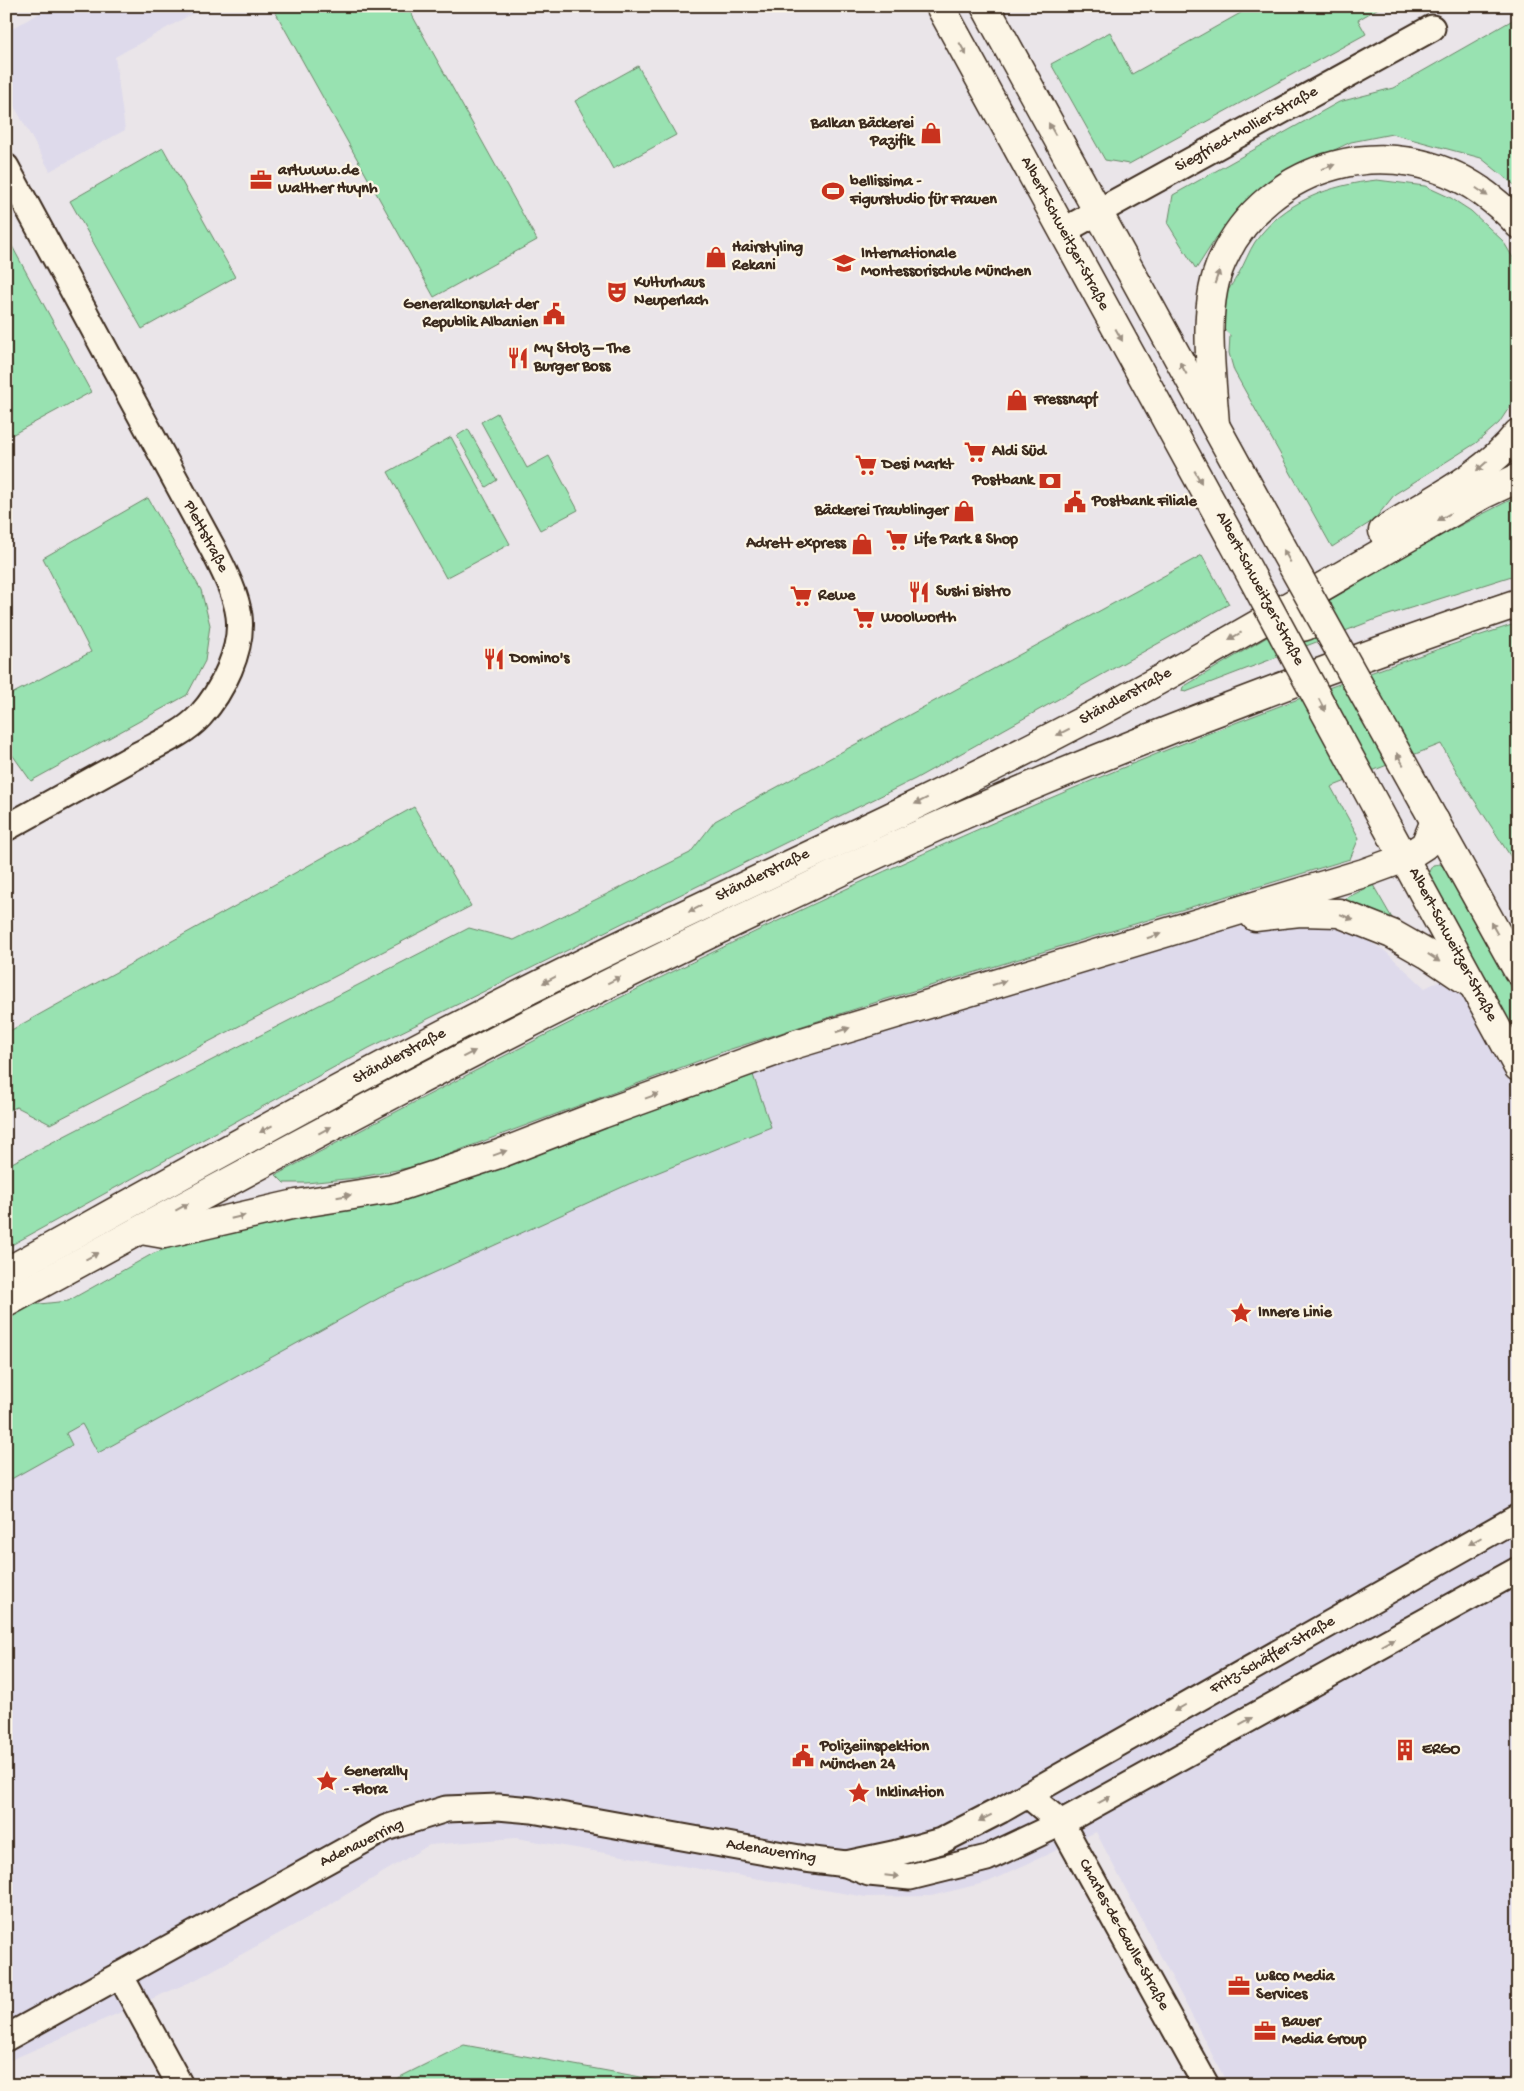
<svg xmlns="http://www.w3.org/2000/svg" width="1524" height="2091" font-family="'Gochi Hand',sans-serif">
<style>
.built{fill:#dedaeb}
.green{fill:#98e2b1;stroke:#6a8668}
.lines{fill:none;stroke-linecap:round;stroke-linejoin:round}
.street-casing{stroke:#3b2a1e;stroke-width:29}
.secondary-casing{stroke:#3b2a1e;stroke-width:31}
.highway-casing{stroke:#3b2a1e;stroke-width:31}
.street{stroke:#fcf5e5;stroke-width:25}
.secondary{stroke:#fcf5e5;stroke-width:28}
.highway{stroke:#fcf5e5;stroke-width:28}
.secondary-bridge-casing{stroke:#3b2a1e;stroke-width:31;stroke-linecap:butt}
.secondary-bridge{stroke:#fcf5e5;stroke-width:28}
.oneway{fill:#9c9082}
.labels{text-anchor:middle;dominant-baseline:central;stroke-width:4.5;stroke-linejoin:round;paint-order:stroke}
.poi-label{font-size:16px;font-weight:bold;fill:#3b2a1e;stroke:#fcf5e5;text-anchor:start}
.street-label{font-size:16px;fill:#3b2a1e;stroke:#fcf5e5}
</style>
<rect width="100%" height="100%" fill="#eae5e9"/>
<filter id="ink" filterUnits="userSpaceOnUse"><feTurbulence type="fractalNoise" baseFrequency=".02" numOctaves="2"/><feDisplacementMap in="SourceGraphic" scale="10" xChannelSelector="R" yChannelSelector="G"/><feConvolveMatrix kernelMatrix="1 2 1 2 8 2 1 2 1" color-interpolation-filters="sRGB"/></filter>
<g filter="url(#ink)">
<g class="built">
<polygon points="46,6 195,6 197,11 115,57 125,130 50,171 6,91 6,32 47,9"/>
<polygon points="1303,922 1341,925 1385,951 1425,988 1518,943 1518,2085 1228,2085 1096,1832 988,1882 931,1896 866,1897 516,1838 429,1845 307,1918 195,1980 6,2062 6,1393 406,1200 801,1058 1233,928"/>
</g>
<g class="green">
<polygon points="272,6 407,6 537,240 434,297"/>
<polygon points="1253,6 1382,6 1358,20 1366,34 1129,164 1105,160 1051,64 1110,32 1132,74"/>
<polygon points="1518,17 1518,53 1513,57 1514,90 1518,96 1518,188 1481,158 1392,134 1351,142 1303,165 1261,190 1216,238 1196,269 1168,224 1173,195 1339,102 1393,88"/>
<polygon points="638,66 676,135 613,169 575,101"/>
<polygon points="163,148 235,277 142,329 70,201"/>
<path d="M1377 180 1425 186 1451 198 1471 211 1503 241 1518 266V394L1499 423 1476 443 1395 494 1374 520 1332 547 1234 371 1229 353 1230 335 1218 324C1220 297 1226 295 1239 273 1245 263 1249 251 1255 242 1284 201 1330 185 1377 180Z"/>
<polygon points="6,235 91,392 6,438"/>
<polygon points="497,413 527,468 549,456 578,510 540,530 481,422"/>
<polygon points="468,429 497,480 486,487 457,436"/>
<polygon points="451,437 510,544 446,578 388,472"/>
<polygon points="1518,496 1518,574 1379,618 1186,692 1182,691 1183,687 1422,545"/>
<polygon points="148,498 201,590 210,625 205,661 187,695 31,781 6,746 6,697 91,652 43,558"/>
<polygon points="1202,555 1229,604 915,779 369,1048 6,1248 6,1166 469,928 514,940 690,853 715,821"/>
<path d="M1518 623V868L1462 781 1441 744 1331 787 1359 838 1350 859 880 1001 725 1051 417 1166 356 1178 306 1183H284L276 1175C676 963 1085 761 1518 623Z"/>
<polygon points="414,807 471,906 50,1124 17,1107 6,1111 6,1033"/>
<polygon points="1440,864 1445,869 1518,999 1518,1037 1430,879 1429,871 1433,865"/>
<polygon points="1373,885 1396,925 1334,904"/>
<polygon points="753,1075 771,1127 629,1184 381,1297 98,1453 82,1424 66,1433 72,1445 6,1482 6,1318 30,1305 68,1301 154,1253 193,1240 265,1220 406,1200"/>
<polygon points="464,2045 685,2085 384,2085"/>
</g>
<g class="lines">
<g class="street-casing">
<g id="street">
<path d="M6 167 213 549C223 569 236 593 239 616 243 650 222 692 200 716 184 734 156 745 136 756 93 780 49 804 6 828"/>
<polyline points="1063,231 1432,28"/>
<polyline points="1028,1795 1061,1823 1206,2085"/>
<polyline points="846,1864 893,1854 941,1841 1001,1810 1518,1517"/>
<polyline points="120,1975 180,2085"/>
<polyline points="6,2038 386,1828 446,1809 498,1807 532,1810 805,1859 846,1864 869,1873 910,1877 987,1858 1061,1823 1518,1570"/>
</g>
</g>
<g class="secondary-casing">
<g id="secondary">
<polyline points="940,6 1232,540"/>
<polyline points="985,6 1267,520"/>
<path d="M1279 625C1297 629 1313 631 1317 609"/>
<polyline points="1424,802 1518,971"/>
<polyline points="1385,823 1518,1067"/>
<polyline points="1405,858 1425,845 1435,821"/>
</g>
</g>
<g class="highway-casing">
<g id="highway">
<path d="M1215 425C1212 375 1201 307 1222 261 1267 161 1393 129 1481 191 1494 201 1508 211 1518 224"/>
<path d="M1383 531C1427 503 1486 475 1518 433"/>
<polyline points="1255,917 1300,912 1339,913 1392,934 1427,954 1473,985"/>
<polyline points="141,1230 164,1234 296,1204 392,1189 499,1154 602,1114 796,1044 1364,873 1405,858"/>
<path d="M6 1272C187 1172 368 1070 553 978 724 893 899 817 1067 729 1209 656 1345 572 1484 494L1518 478"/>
<path d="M6 1303C263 1162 521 1022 787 897 850 867 913 836 977 809 1155 733 1335 664 1518 603"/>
</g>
</g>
<use href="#street" class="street"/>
<use href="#secondary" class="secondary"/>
<use href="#highway" class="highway"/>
<g class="secondary-bridge-casing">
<g id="secondary-bridge">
<polyline points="1267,520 1424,802"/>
<polyline points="1232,540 1385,823"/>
</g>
</g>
<use href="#secondary-bridge" class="secondary-bridge"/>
</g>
<defs><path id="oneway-solid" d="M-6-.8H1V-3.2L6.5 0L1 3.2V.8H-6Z" transform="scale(1.25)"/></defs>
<g class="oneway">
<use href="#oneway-solid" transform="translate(963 49) rotate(61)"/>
<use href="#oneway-solid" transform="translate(1052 129) rotate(-119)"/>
<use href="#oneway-solid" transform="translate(1328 167) rotate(-19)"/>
<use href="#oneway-solid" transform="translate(1482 192) rotate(35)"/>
<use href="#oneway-solid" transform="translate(1217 277) rotate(-71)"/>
<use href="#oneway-solid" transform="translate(1119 335) rotate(61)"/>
<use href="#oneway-solid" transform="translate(1183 368) rotate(-119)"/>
<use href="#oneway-solid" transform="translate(1482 466) rotate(139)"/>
<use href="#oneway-solid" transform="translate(1198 477) rotate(61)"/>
<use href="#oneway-solid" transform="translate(1444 517) rotate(151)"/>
<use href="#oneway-solid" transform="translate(1287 556) rotate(-119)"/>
<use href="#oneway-solid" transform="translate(1235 636) rotate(150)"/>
<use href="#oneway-solid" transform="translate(1322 705) rotate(62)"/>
<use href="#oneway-solid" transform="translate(1063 732) rotate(153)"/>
<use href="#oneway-solid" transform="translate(1400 759) rotate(-119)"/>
<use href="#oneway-solid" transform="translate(921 801) rotate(154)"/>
<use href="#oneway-solid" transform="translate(695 909) rotate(154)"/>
<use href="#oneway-solid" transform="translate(1347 917) rotate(22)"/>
<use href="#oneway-solid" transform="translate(1494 928) rotate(-119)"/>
<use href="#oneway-solid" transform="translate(1154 936) rotate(-17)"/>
<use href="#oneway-solid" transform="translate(1434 958) rotate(34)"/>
<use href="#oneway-solid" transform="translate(549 980) rotate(153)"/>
<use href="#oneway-solid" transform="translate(614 980) rotate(-26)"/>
<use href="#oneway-solid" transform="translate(999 983) rotate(-17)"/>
<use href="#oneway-solid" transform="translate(843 1030) rotate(-17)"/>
<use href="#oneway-solid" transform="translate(469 1054) rotate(-27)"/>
<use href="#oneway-solid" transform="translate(652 1096) rotate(-20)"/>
<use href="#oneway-solid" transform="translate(266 1129) rotate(151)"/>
<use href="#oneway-solid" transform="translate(325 1130) rotate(-28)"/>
<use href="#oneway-solid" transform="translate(500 1153) rotate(-20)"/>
<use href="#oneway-solid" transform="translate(344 1196) rotate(-9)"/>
<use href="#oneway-solid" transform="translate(182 1207) rotate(-28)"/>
<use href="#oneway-solid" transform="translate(238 1217) rotate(-13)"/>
<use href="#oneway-solid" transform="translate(92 1256) rotate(-29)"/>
<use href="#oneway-solid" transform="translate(1475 1541) rotate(150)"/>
<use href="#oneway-solid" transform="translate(1388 1642) rotate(-29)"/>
<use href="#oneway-solid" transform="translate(1180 1708) rotate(150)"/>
<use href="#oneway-solid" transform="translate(1246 1721) rotate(-29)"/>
<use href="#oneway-solid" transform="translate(1104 1800) rotate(-29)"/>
<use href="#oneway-solid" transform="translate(985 1818) rotate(153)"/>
<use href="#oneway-solid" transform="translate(892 1876) rotate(6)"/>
</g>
</g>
<defs>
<g id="shop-bare" transform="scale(1.725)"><path d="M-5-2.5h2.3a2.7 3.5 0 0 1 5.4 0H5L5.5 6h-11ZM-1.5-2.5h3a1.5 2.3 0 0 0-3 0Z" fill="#c8321e" stroke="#fcf5e5" stroke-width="2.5" paint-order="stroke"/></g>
<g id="office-bare" transform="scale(1.725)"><path d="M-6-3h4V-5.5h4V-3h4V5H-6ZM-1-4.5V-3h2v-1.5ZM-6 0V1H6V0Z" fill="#c8321e" stroke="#fcf5e5" stroke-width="2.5" paint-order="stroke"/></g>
<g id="stadium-bare" transform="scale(1.725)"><path d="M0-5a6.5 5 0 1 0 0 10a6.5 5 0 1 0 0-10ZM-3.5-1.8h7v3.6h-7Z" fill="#c8321e" stroke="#fcf5e5" stroke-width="2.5" paint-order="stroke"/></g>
<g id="school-bare" transform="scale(1.725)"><path d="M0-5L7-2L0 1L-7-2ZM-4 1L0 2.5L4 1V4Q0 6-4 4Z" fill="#c8321e" stroke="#fcf5e5" stroke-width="2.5" paint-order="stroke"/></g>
<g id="theatre-bare" transform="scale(1.725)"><path d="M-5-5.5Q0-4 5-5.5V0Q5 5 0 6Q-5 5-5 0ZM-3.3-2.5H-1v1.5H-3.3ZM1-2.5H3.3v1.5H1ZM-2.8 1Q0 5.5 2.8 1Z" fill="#c8321e" stroke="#fcf5e5" stroke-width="2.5" paint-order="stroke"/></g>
<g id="civic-bare" transform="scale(1.725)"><path d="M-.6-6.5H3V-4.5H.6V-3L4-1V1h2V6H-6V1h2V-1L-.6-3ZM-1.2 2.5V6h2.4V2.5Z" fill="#c8321e" stroke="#fcf5e5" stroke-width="2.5" paint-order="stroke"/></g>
<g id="restaurant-bare" transform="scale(1.725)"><path d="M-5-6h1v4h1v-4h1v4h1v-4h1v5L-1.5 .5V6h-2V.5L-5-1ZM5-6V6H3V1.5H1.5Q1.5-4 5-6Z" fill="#c8321e" stroke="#fcf5e5" stroke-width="2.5" paint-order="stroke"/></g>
<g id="supermarket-bare" transform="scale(1.725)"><path d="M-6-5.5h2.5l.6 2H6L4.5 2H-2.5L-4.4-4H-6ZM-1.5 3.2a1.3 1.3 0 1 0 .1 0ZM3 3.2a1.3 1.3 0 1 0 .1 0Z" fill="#c8321e" stroke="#fcf5e5" stroke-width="2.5" paint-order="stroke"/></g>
<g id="bank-bare" transform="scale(1.725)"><path d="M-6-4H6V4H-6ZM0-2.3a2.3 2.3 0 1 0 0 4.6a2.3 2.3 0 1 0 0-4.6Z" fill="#c8321e" stroke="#fcf5e5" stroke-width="2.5" paint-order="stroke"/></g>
<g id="sight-bare" transform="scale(1.725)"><path d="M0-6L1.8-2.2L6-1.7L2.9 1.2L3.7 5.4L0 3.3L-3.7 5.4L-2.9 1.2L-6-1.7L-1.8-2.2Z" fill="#c8321e" stroke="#fcf5e5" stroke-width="2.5" paint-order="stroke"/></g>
<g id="building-bare" transform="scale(1.725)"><path d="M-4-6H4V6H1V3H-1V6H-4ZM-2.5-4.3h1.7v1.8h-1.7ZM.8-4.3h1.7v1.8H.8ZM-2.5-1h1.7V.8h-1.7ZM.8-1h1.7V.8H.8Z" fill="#c8321e" stroke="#fcf5e5" stroke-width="2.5" paint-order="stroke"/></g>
</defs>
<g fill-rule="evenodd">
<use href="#shop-bare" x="931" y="133"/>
<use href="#office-bare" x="261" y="180"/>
<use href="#stadium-bare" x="833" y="191"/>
<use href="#shop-bare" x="716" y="257"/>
<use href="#school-bare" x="844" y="263"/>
<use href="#theatre-bare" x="617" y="292"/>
<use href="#civic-bare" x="554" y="314"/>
<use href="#restaurant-bare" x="518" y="358"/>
<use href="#shop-bare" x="1017" y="400"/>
<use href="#supermarket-bare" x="975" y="452"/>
<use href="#supermarket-bare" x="866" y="465"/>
<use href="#bank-bare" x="1050" y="481"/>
<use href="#civic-bare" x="1075" y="502"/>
<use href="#shop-bare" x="964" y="511"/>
<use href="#supermarket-bare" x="897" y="540"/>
<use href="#shop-bare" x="862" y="544"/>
<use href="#restaurant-bare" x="919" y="592"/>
<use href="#supermarket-bare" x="801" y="596"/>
<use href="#supermarket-bare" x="864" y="618"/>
<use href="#restaurant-bare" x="494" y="659"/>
<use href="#sight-bare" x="1241" y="1313"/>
<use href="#building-bare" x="1405" y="1750"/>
<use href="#civic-bare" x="803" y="1756"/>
<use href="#sight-bare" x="327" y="1781"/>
<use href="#sight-bare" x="859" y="1793"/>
<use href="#office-bare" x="1239" y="1986"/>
<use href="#office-bare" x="1265" y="2031"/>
</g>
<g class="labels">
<g class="poi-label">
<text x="914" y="124" text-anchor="end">Balkan Bäckerei<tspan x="914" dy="18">Pazifik</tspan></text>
<text x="278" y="171">artwww.de<tspan x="278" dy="18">Walther Huynh</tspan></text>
<text x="850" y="182">bellissima -<tspan x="850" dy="18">Figurstudio für Frauen</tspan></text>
<text x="732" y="248">Hairstyling<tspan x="732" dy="18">Rekani</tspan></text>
<text x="861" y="254">Internationale<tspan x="861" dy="18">Montessorischule München</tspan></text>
<text x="634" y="283">Kulturhaus<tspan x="634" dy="18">Neuperlach</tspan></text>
<text x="538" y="305" text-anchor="end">Generalkonsulat der<tspan x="538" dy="18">Republik Albanien</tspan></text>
<text x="534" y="349">My Stolz – The<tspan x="534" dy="18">Burger Boss</tspan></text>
<text x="1034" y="400">Fressnapf</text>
<text x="992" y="452">Aldi Süd</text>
<text x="882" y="465">Desi Markt</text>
<text x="1034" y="481" text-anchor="end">Postbank</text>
<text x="1092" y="502">Postbank Filiale</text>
<text x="948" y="511" text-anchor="end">Bäckerei Traublinger</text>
<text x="914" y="540">Life Park &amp; Shop</text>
<text x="846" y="544" text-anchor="end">Adrett express</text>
<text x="936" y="592">Sushi Bistro</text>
<text x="818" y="596">Rewe</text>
<text x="881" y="618">Woolworth</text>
<text x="510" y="659">Domino's</text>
<text x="1258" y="1313">Innere Linie</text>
<text x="820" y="1747">Polizeiinspektion<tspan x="820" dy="18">München 24</tspan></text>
<text x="1422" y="1750">ERGO</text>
<text x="344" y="1772">Generally<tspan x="344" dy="18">- Flora</tspan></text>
<text x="876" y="1793">Inklination</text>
<text x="1256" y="1977">w&amp;co Media<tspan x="1256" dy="18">Services</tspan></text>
<text x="1282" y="2022">Bauer<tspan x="1282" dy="18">Media Group</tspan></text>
</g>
<g class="street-label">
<text transform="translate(1247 130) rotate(-29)">Siegfried-Mollier-Straße</text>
<text transform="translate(1064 234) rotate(62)">Albert-Schweitzer-Straße</text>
<text transform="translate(205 537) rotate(62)">Plettstraße</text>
<text transform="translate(1259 589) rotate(62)">Albert-Schweitzer-Straße</text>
<text transform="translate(1126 697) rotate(-29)">Ständlerstraße</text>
<text transform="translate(763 876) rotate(-26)">Ständlerstraße</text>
<text transform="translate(1452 945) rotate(62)">Albert-Schweitzer-Straße</text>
<text transform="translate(400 1057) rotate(-28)">Ständlerstraße</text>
<text transform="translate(1273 1656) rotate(-30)">Fritz-Schäffer-Straße</text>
<text transform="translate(362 1844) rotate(-26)">Adenauerring</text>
<text transform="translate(771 1852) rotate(9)">Adenauerring</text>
<text transform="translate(1123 1935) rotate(61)">Charles-de-Gaulle-Straße</text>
</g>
</g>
<rect width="1524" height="2091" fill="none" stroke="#fcf5e5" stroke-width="25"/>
<rect x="12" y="12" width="1499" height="2066" fill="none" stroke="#3b2a1e" stroke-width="2" filter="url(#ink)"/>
</svg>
